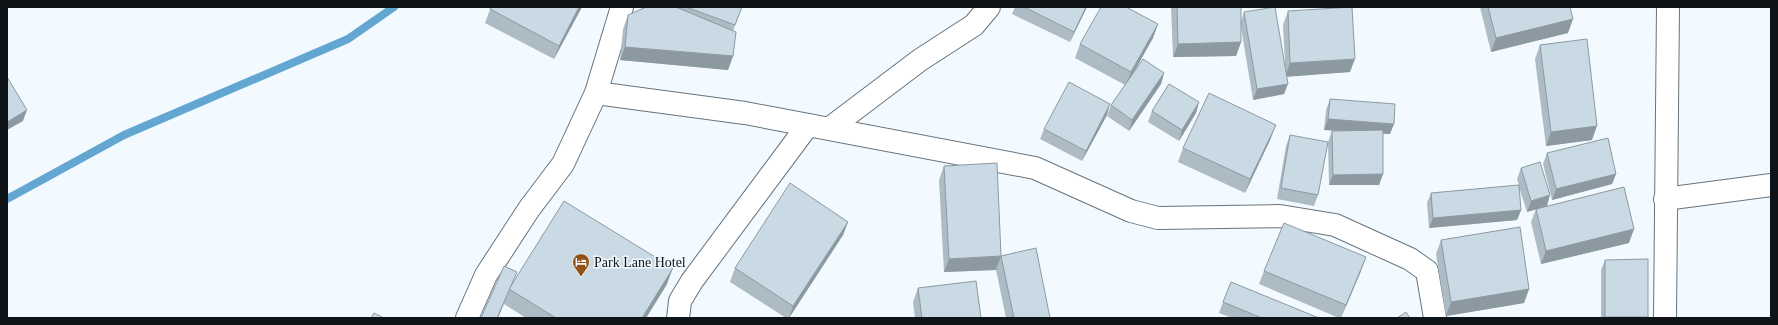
<svg xmlns="http://www.w3.org/2000/svg" width="1778" height="325" font-family="'Times New Roman',serif">
<style>
.lines{fill:none;stroke-linecap:round;stroke-linejoin:round}
.stream{stroke:#62a6d1;stroke-width:8}
.street-casing{stroke:#66747e;stroke-width:24}
.street{stroke:#fff;stroke-width:22}
.wall{fill:#adbbc5}
.shaded-wall{fill:#8d99a0}
.building{fill:#c9dae5;stroke:#8d99a0}
.labels{text-anchor:middle;dominant-baseline:central;stroke-width:3;stroke-linejoin:round;paint-order:stroke}
.poi-label{font-size:14px;fill:#0e1417;stroke:#f3faff;text-anchor:start}
</style>
<rect width="100%" height="100%" fill="#f3faff"/>
<g class="lines">
<polyline class="stream" points="7,199 124,135 348,39 394,7"/>
<g class="street-casing">
<g id="street">
<polyline points="596,93 622,7"/>
<polyline points="830,128 920,60 974,25 989,7"/>
<polyline points="1665,199 1771,185"/>
<polyline points="467,318 486,275 529,209 563,164 596,93 745,113 1035,168 1131,211 1158,218 1280,216 1335,225 1410,259 1427,271 1435,318"/>
<polyline points="678,318 680,301 692,281 808,125"/>
<polyline points="1665,318 1668,7"/>
</g>
</g>
<use href="#street" class="street"/>
</g>
<g class="wall">
<polygon points="491,7 582,7 554,59 485,23"/>
<polygon points="646,7 742,7 733,31 733,56 728,70 620,60 623,29 628,15"/>
<polygon points="1015,7 1087,7 1070,42 1012,14"/>
<polygon points="1171,7 1241,7 1241,22 1244,12 1285,64 1283,25 1288,11 1350,72 1287,76 1284,94 1253,100 1241,27 1241,42 1236,56 1173,57"/>
<polygon points="1480,7 1570,7 1568,33 1491,52"/>
<polygon points="1158,24 1153,38 1132,75 1164,73 1161,84 1129,131 1107,116 1111,105 1125,85 1075,58 1080,44"/>
<polygon points="1540,45 1592,140 1546,146 1535,59"/>
<polygon points="1330,99 1390,134 1383,134 1383,174 1379,185 1329,185 1328,142 1332,131 1343,131 1324,130 1326,110"/>
<polygon points="1199,102 1196,113 1179,141 1148,122 1152,111"/>
<polygon points="1107,115 1082,161 1040,139 1044,129"/>
<polygon points="1290,135 1318,195 1314,206 1277,199 1286,146"/>
<polygon points="1271,138 1245,193 1178,162 1183,148"/>
<polygon points="1547,153 1616,174 1612,184 1552,200 1543,164"/>
<polygon points="944,166 1001,256 1050,318 1006,318 996,270 944,272 939,180"/>
<polygon points="1521,168 1547,206 1541,207 1629,243 1541,264 1531,222 1536,209 1527,212 1519,187 1521,210 1517,220 1429,228 1427,203 1431,193 1519,185 1517,179"/>
<polygon points="848,222 843,235 789,318 786,318 730,282 735,268"/>
<polygon points="1441,240 1529,289 1524,303 1446,316 1436,254"/>
<polygon points="1605,260 1647,318 1601,318 1601,270"/>
<polygon points="1264,271 1361,271 1341,318 1339,318 1259,284"/>
<polygon points="513,282 667,284 646,318 526,318 504,304 498,318 481,318"/>
<polygon points="918,288 981,318 915,318 913,302"/>
<polygon points="1223,302 1319,318 1232,318 1219,313"/>
</g>
<g class="shaded-wall">
<polygon points="579,7 582,7 554,59 559,46"/>
<polygon points="1086,7 1087,7 1070,42 1074,32"/>
<polygon points="1573,19 1568,33 1491,52 1496,38"/>
<polygon points="1158,24 1153,38 1126,86 1131,72"/>
<polygon points="1241,42 1236,56 1173,57 1178,44"/>
<polygon points="625,47 733,56 728,70 620,60"/>
<polygon points="1355,59 1350,72 1285,77 1290,63"/>
<polygon points="1164,73 1161,84 1129,131 1132,120"/>
<polygon points="1288,84 1284,94 1253,100 1257,89"/>
<polygon points="1199,102 1196,113 1179,141 1182,130"/>
<polygon points="1110,104 1107,115 1082,161 1086,151"/>
<polygon points="27,110 23,121 7,130 7,122"/>
<polygon points="1328,119 1394,124 1390,134 1324,130"/>
<polygon points="1276,125 1271,138 1245,193 1250,179"/>
<polygon points="1597,126 1592,140 1546,146 1551,132"/>
<polygon points="1383,174 1379,185 1329,185 1333,175"/>
<polygon points="1616,174 1612,184 1552,200 1556,189"/>
<polygon points="1550,195 1547,206 1527,212 1531,201"/>
<polygon points="1521,210 1517,220 1429,228 1433,218"/>
<polygon points="848,222 843,235 789,318 793,306"/>
<polygon points="1634,229 1629,243 1541,264 1546,251"/>
<polygon points="1001,256 996,270 944,272 949,259"/>
<polygon points="1366,257 1361,271 1341,318 1346,305"/>
<polygon points="673,268 667,284 646,318 642,318"/>
<polygon points="1529,289 1524,303 1446,316 1451,302"/>
<polygon points="506,297 498,318 497,318"/>
<polygon points="1605,317 1648,317 1647,318 1605,318"/>
</g>
<g class="building">
<polygon points="491,7 579,7 559,46 490,9"/>
<polygon points="646,7 676,7 736,32 733,56 625,47 628,15"/>
<polygon points="686,7 742,7 735,25"/>
<polygon points="1024,7 1086,7 1074,32"/>
<polygon points="1101,7 1126,7 1158,24 1131,72 1080,44"/>
<polygon points="1177,7 1241,7 1241,42 1178,44"/>
<polygon points="1275,7 1288,84 1257,89 1244,12"/>
<polygon points="1352,7 1355,59 1290,63 1288,11"/>
<polygon points="1488,7 1570,7 1573,19 1496,38"/>
<polygon points="1587,39 1597,126 1551,132 1540,45"/>
<polygon points="1143,59 1164,73 1132,120 1111,105"/>
<polygon points="7,77 27,110 7,122"/>
<polygon points="1069,82 1110,104 1086,151 1044,129"/>
<polygon points="1169,84 1199,102 1182,130 1152,111"/>
<polygon points="1209,93 1276,125 1250,179 1183,148"/>
<polygon points="1330,99 1395,104 1394,124 1328,119"/>
<polygon points="1383,130 1383,174 1333,175 1332,131"/>
<polygon points="1290,135 1328,142 1318,195 1281,188"/>
<polygon points="1608,138 1616,174 1556,189 1547,153"/>
<polygon points="1540,162 1550,195 1531,201 1521,168"/>
<polygon points="997,163 1001,256 949,259 944,166"/>
<polygon points="790,183 848,222 793,306 735,268"/>
<polygon points="1519,185 1521,210 1433,218 1431,193"/>
<polygon points="1624,187 1634,229 1546,251 1536,209"/>
<polygon points="564,201 673,268 642,318 556,318 509,289"/>
<polygon points="1284,223 1366,257 1346,305 1264,271"/>
<polygon points="1520,227 1529,289 1451,302 1441,240"/>
<polygon points="1036,248 1050,318 1014,318 1001,256"/>
<polygon points="1648,259 1648,317 1605,317 1605,260"/>
<polygon points="504,266 517,272 497,318 481,318"/>
<polygon points="976,281 981,318 922,318 918,288"/>
<polygon points="1231,282 1319,318 1262,318 1223,302"/>
<polygon points="1406,312 1410,318 1397,318"/>
<polygon points="374,313 384,318 371,318"/>
</g>
<defs>
<g id="hotel-pin" transform="scale(0.9)"><path d="M0 17L-7.5 6A9.5 9.5 0 1 1 7.5 6Z" fill="#915219" stroke="#f3faff"/><path d="M-6-4.5h1.5V1H6V5H4.5V3h-9V5H-6ZM-4 0a1.8 1.8 0 1 1 3.6 0ZM.5 0V-2.5h3Q6-2.5 6 0Z" fill="#fff"/></g>
</defs>
<g fill-rule="evenodd">
<use href="#hotel-pin" x="581" y="262"/>
</g>
<g class="labels">
<g class="poi-label">
<text x="594" y="262">Park Lane Hotel</text>
</g>
</g>
<rect width="1778" height="325" fill="none" stroke="#0e1417" stroke-width="16"/>
</svg>
